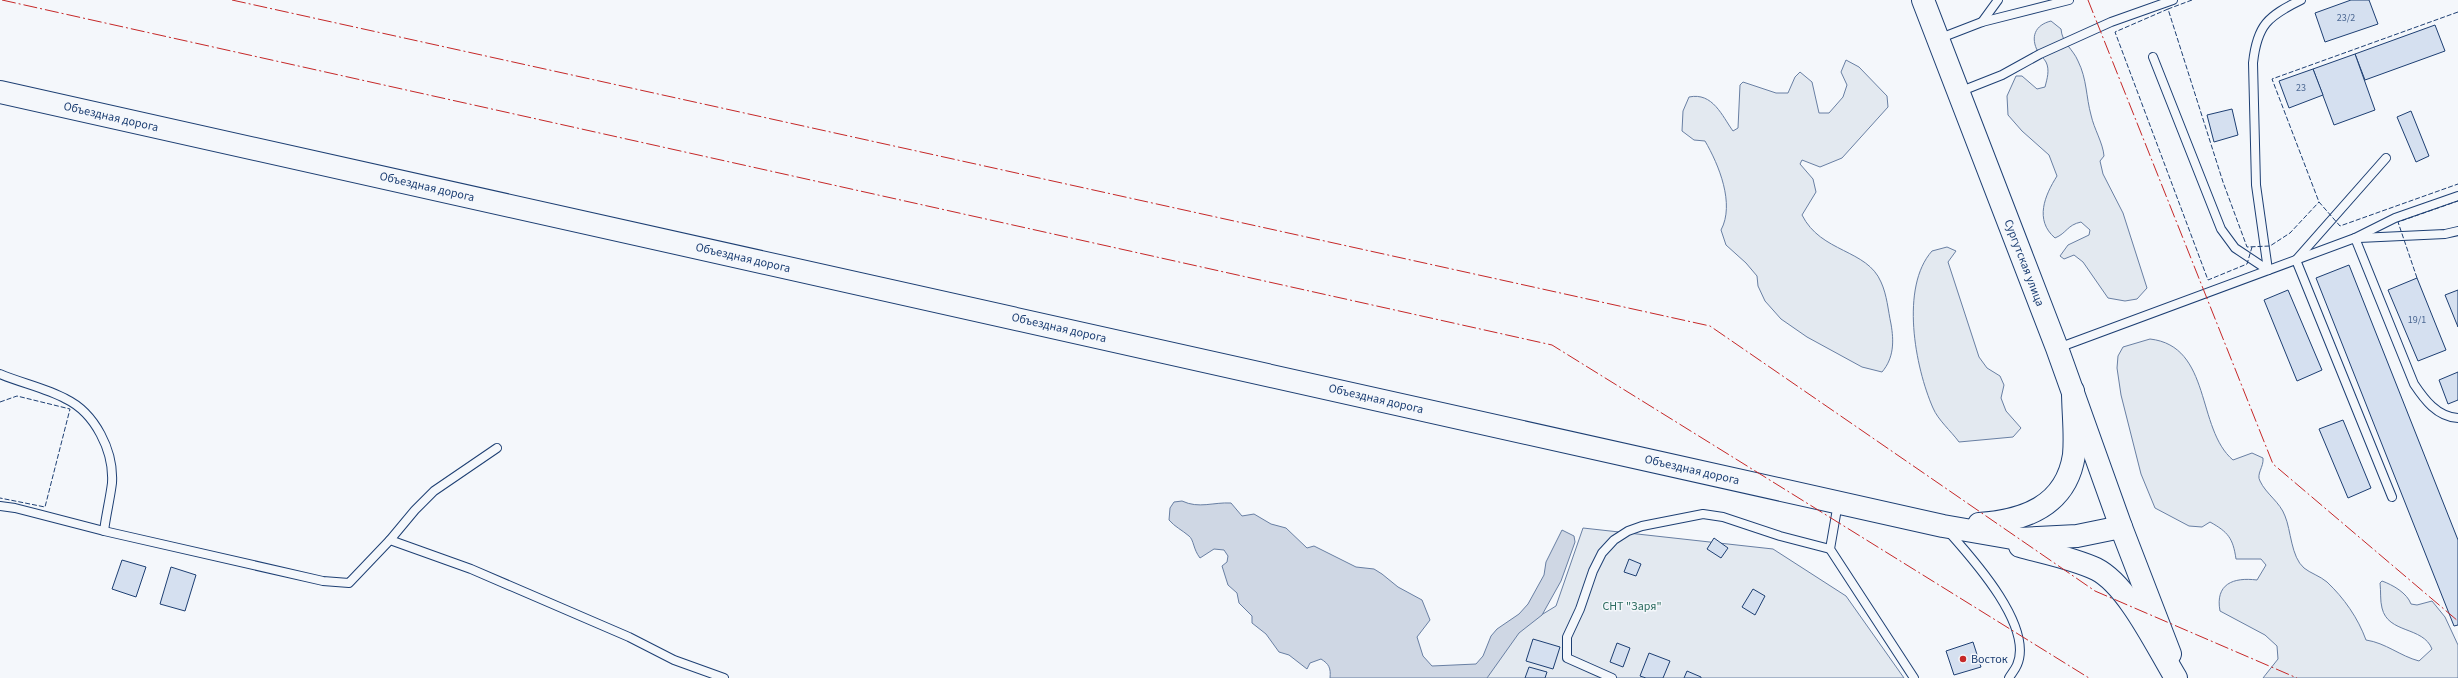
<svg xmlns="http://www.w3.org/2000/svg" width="2458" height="678" font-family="'Source Sans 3',sans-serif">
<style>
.green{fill:#e3e9f0;stroke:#687fa3}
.water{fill:#cfd7e4;stroke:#687fa3}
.building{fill:#d5e0f0;stroke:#1d3f73}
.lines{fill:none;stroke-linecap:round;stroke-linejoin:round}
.lane-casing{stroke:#1d3f73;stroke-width:10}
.secondary-casing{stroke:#1d3f73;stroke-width:24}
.primary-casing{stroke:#1d3f73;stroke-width:24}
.lane{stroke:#f4f7fb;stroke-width:8}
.secondary{stroke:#f4f7fb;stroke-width:22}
.primary{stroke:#f4f7fb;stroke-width:22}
.fence{stroke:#1d3f73;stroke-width:1;stroke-dasharray:5 2;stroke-linecap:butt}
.power{stroke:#c62828;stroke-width:1;stroke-dasharray:14 3 2 3;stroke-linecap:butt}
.poi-dot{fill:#c62828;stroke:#f4f7fb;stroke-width:1.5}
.labels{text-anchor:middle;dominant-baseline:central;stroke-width:3;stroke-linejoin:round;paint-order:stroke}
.number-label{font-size:10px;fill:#4b6792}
.street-label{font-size:12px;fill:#1d3f73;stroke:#f4f7fb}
.park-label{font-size:12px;fill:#2c6c60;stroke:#f4f7fb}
.poi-label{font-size:12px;fill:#1d3f73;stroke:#f4f7fb;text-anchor:start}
</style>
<rect width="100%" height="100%" fill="#f4f7fb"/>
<g class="green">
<path d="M2051 21 2061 29C2062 43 2073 49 2078 61 2087 79 2086 97 2091 115 2094 129 2103 143 2104 156L2100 161 2103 174 2123 213 2147 288 2137 299 2125 301 2108 298 2083 262 2074 255 2064 259 2060 256 2068 245 2089 235 2090 230 2081 222C2067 225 2067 233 2055 238 2034 220 2045 195 2057 176L2049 155 2022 131 2008 115 2007 96 2016 76H2022L2037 89 2045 87C2047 79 2050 70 2046 62 2044 58 2040 56 2038 52 2030 37 2035 25 2051 21Z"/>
<path d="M1846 60 1859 67 1887 96 1888 107 1842 158 1820 167 1802 160 1800 164 1813 179 1816 192 1802 215C1821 253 1867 249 1881 282 1887 295 1888 310 1891 324 1894 341 1894 358 1882 372L1862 367 1807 337 1781 319 1765 301 1758 286 1757 276 1746 263 1726 245 1721 230C1735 204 1719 165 1705 141L1694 140 1682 131 1683 111 1689 97C1713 92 1722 116 1733 131L1738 128 1740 85 1743 82 1776 93H1788L1795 77 1800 72 1812 82 1819 113H1829L1843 97 1847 85 1841 72Z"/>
<path d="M1947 247 1956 251 1948 262 1979 357 1987 368 2000 376 2004 385 2001 398 2006 411 2021 428 2013 437 1959 442C1951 431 1938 420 1933 408 1915 367 1900 287 1932 251Z"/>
<path d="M2150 339C2212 346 2196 429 2233 460L2252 453 2263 458C2264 467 2256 474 2260 481 2266 494 2280 502 2285 516 2291 530 2291 557 2304 568 2310 573 2320 576 2327 582 2344 598 2358 618 2366 640 2386 643 2400 656 2419 661L2432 649C2423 626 2388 634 2382 608 2380 601 2381 591 2380 583L2382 581C2393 585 2407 593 2411 604L2417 605 2432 601 2445 617 2458 645V678H2263L2278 659 2277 646 2265 635 2220 611C2215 584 2233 577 2257 580L2266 565 2261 559H2236C2233 538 2228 532 2210 522L2202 527 2189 526 2155 508 2141 474 2121 395 2117 368 2118 356 2123 347Z"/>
<polygon points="1583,528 1773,549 1846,596 1904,678 1473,678 1497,642 1556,606"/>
</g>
<path class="water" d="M1182 501C1199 509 1213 502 1231 503L1242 516 1254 514 1271 524 1286 528 1307 548 1314 546 1356 567 1374 569 1382 574 1398 587 1422 600 1430 620 1417 637 1423 656 1432 666 1476 664 1483 656 1491 636 1497 629 1519 614 1528 604 1544 575 1546 562 1562 530 1574 536 1575 542 1561 581 1542 615 1519 633 1487 678H1330C1331 668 1329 664 1321 659L1310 663 1307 669 1289 655 1279 652 1266 634 1252 623V616L1239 603 1237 593 1228 585 1222 566 1227 562 1228 556 1224 550 1214 549 1200 558C1193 549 1194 540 1189 536 1182 530 1175 527 1169 520L1170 508 1174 502Z"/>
<g class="building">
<polygon points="2351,0 2369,0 2378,24 2325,42 2315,13"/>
<polygon points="2435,25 2445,51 2365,80 2355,54"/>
<polygon points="2355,54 2375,110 2334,125 2313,69"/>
<polygon points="2313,69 2323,95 2289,108 2279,81"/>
<polygon points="2232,109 2238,135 2214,142 2207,115"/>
<polygon points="2411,111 2429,156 2416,162 2397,117"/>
<polygon points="2349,265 2458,540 2458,625 2454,626 2316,278"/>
<polygon points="2417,278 2446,350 2418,361 2388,290"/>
<polygon points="2288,290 2322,370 2297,381 2264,300"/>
<polygon points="2458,290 2458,327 2445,295"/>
<polygon points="2458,372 2458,400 2448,404 2439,380"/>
<polygon points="2343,420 2371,488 2348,498 2319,429"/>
<polygon points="1714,538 1728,548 1721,558 1707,549"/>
<polygon points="1629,559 1641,564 1636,576 1624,572"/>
<polygon points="122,560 146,567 136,597 112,589"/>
<polygon points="171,567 196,575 185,611 160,604"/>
<polygon points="1753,589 1765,596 1755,615 1742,607"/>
<polygon points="1533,639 1560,647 1553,669 1526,661"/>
<polygon points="1973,642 1981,667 1954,675 1946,651"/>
<polygon points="1617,643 1630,648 1623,667 1610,662"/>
<polygon points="1649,653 1670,661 1663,678 1646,678 1640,676"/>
<polygon points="1529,667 1547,672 1545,678 1525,678"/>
<polygon points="1687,671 1701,677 1701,678 1684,678"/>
</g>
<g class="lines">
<g class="lane-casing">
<g id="lane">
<polyline points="1982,22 1998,0"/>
<polyline points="1938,39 1982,22 2069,0"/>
<polyline points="2153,57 2221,229 2235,248 2268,270"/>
<polyline points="1959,92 2002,75 2040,54 2111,22 2173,0"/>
<polyline points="2386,158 2296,260 2392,497"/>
<polyline points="2355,238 2395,218 2458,196"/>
<polyline points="2359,238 2445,234 2458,231"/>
<path d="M2268 270 2256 185 2253 63C2257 25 2268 16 2301 0"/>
<path d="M2058 348 2355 238 2414 384C2424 399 2437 417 2458 418"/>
<path d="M0 374C21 383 46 388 66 399 95 413 114 451 112 483 110 499 106 515 104 531"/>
<polyline points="1838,503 1830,549 1914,678"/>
<polyline points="0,506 15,508 104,531 323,581 349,583 390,540 471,569 629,637 674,660 724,678"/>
<path d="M1948 531C1972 558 2034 626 2017 665 2015 670 2011 674 2009 678"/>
<polyline points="390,540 415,510 434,491 497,448"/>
<polyline points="1612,678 1567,658 1567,637 1580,609 1593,571 1602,553 1614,540 1628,531 1642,526 1703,514 1723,517 1780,536 1830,549"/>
</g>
</g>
<g class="secondary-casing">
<polyline id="secondary" points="1923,0 2057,348 2121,527 2170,654"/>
</g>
<g class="primary-casing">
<g id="primary">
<polyline points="0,92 1943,526 2018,539 2077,536 2121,527"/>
<path d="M1979 524C2023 521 2066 507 2074 455 2076 434 2073 412 2073 391"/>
<path d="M2020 546C2045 553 2072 558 2096 569 2128 585 2157 647 2176 678"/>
</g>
</g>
<use href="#lane" class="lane"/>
<use href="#secondary" class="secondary"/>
<use href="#primary" class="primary"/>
<g class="fence">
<polyline points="2192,0 2168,9 2223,182 2247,247 2270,246 2290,233 2319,202"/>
<polyline points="2168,9 2115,32 2208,280 2247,264 2252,247"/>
<polyline points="2458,12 2272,79 2319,202 2340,226 2458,184"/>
<polyline points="2417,278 2398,222 2458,201"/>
<polyline points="0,402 17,396 70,409 45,507 0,498"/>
</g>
<g class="power">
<polyline points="2,0 1552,345 2089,678"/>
<polyline points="232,0 1710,326 2095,591 2297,678"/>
<polyline points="2088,0 2273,464 2458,621"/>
</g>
</g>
<circle class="poi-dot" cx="1963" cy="659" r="4"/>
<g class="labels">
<g class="number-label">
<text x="2346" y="18">23/2</text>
<text x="2301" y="88">23</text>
<text x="2417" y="320">19/1</text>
</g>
<g class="street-label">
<text transform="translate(111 117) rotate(13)">Объездная дорога</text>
<text transform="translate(427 187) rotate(13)">Объездная дорога</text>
<text transform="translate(743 258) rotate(13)">Объездная дорога</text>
<text transform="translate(2024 263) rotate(69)">Сургутская улица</text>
<text transform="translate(1059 328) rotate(13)">Объездная дорога</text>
<text transform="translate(1376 399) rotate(13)">Объездная дорога</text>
<text transform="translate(1692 470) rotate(13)">Объездная дорога</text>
</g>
<g class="park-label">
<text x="1632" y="606">СНТ "Заря"</text>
</g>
<g class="poi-label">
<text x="1971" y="659">Восток</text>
</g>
</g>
</svg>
